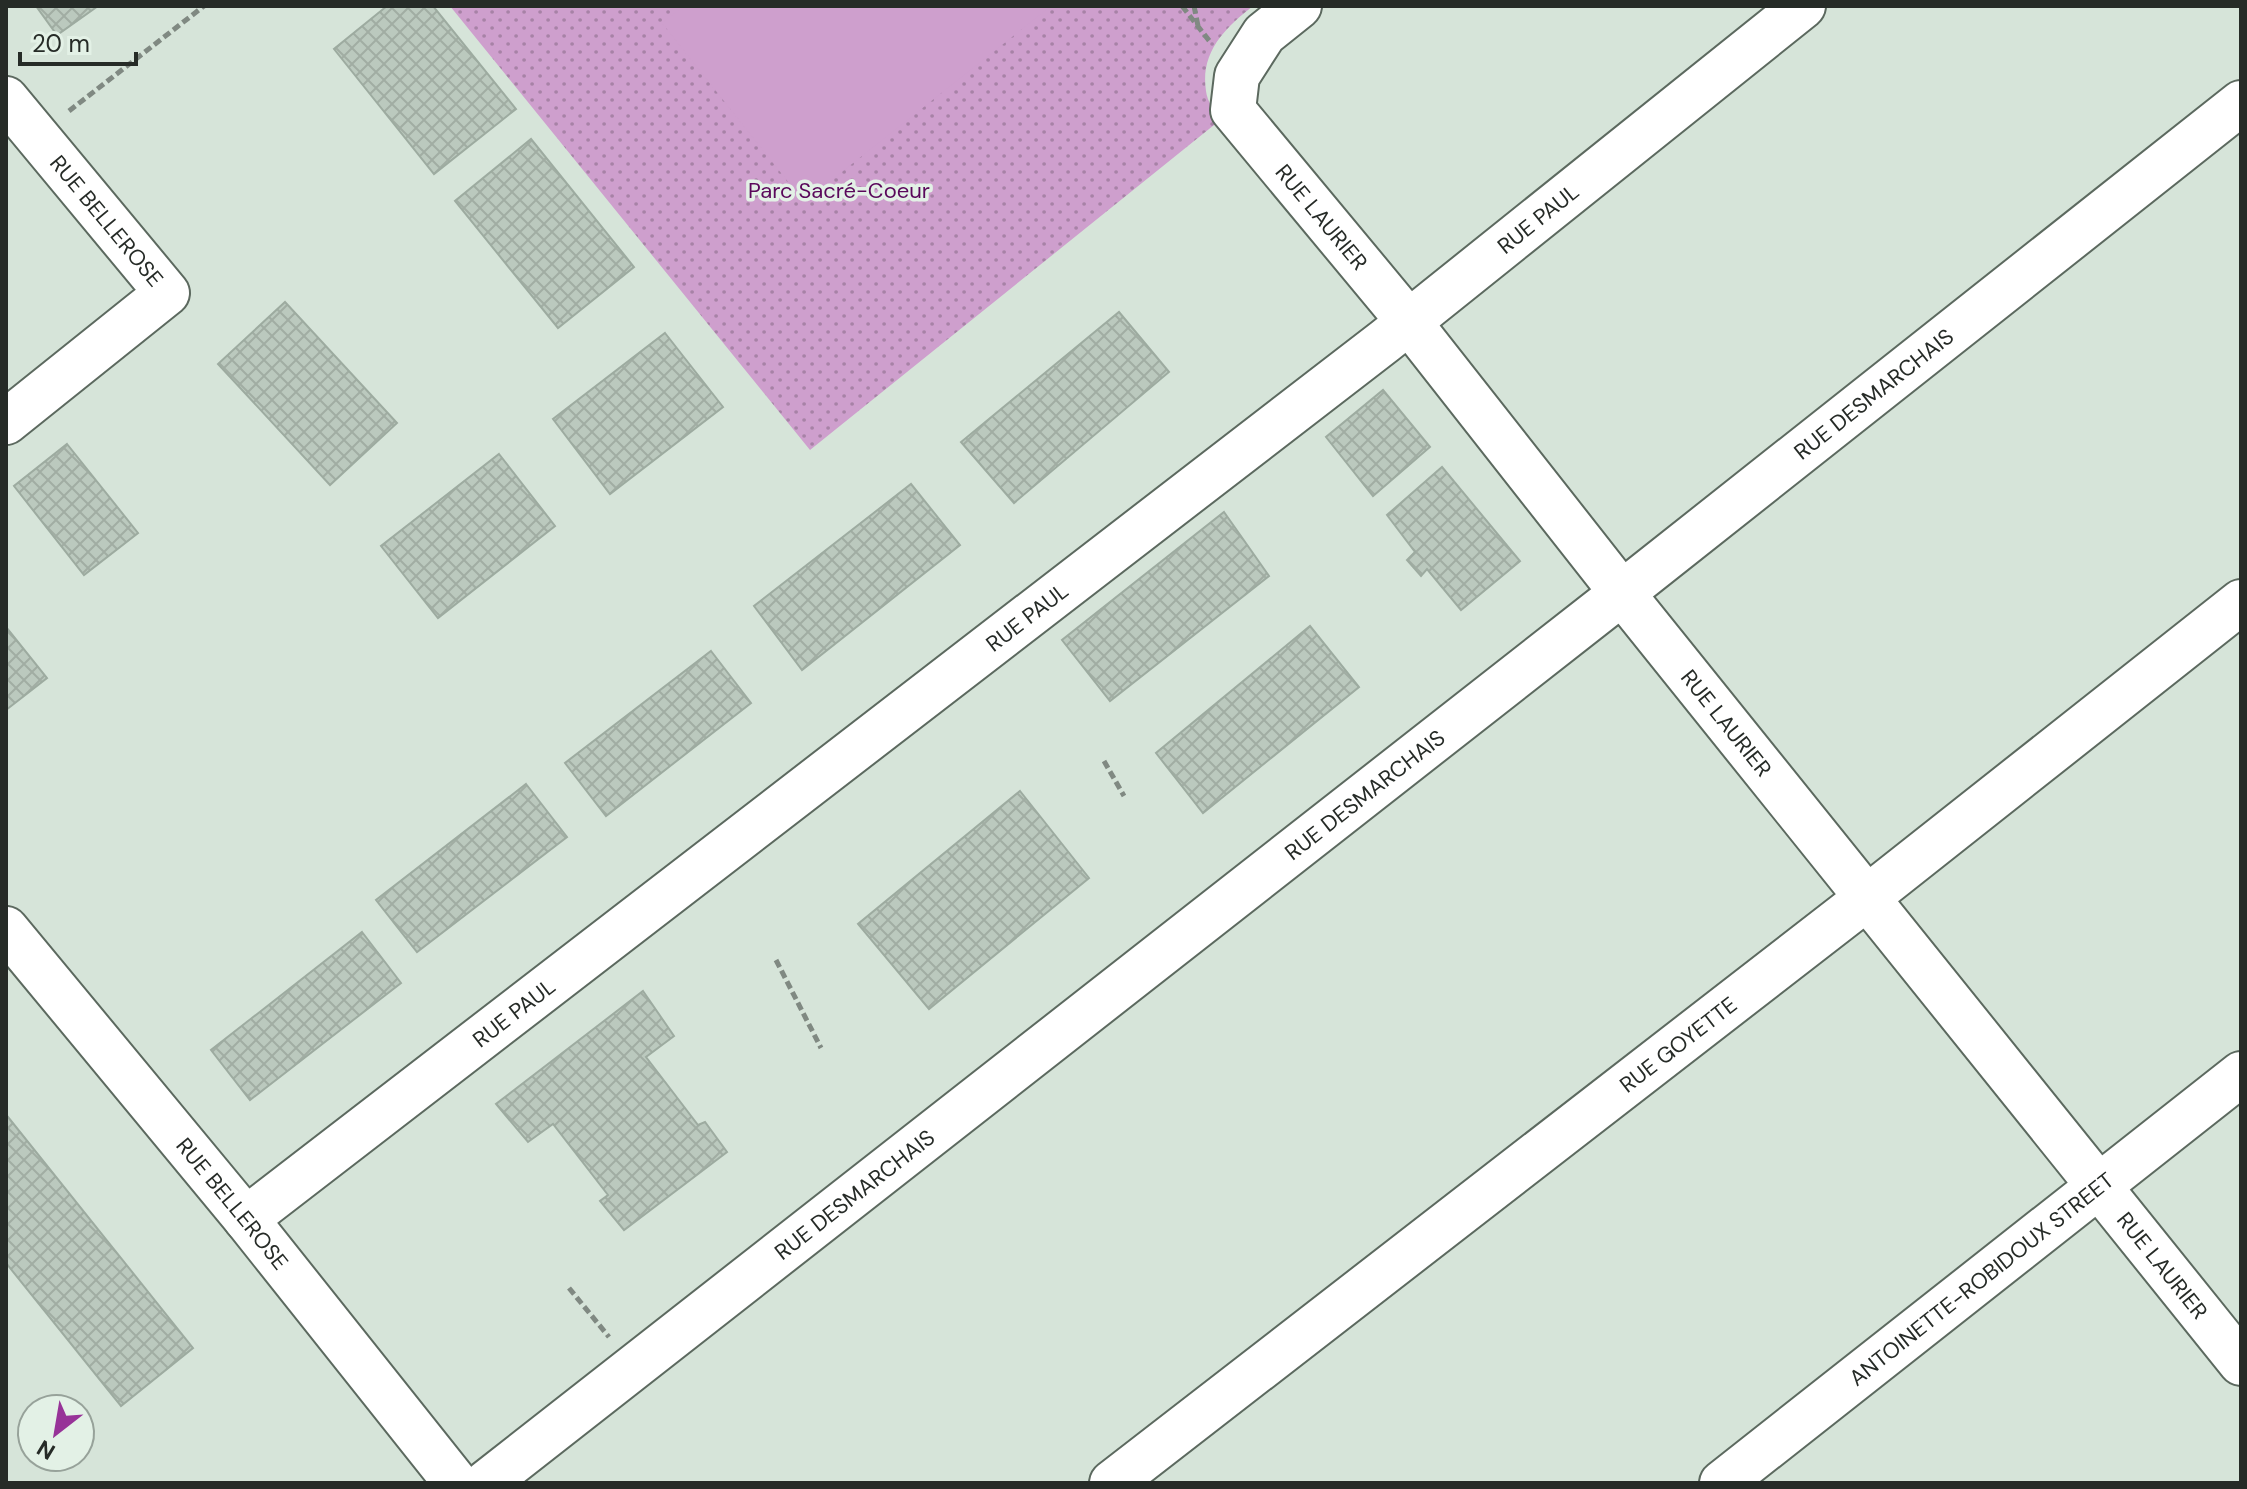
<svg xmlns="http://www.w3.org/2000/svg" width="2247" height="1489" font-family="'DM Sans',sans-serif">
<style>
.park{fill:url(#park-dots)}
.pitch{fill:#ce9fcd}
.building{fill:url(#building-cross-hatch);stroke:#9daba0;stroke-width:2}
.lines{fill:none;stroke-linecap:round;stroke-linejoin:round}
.minor-casing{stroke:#5c695f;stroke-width:48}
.tertiary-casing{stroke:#5c695f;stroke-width:48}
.path{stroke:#808982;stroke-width:5;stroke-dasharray:8 4;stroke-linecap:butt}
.minor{stroke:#fff;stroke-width:44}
.tertiary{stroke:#fff;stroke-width:44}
.labels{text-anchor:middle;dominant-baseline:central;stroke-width:7;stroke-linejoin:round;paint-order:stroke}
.park-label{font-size:22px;fill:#5a085b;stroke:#e3f1e6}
.street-label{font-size:22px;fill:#262b27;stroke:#e3f1e6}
</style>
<defs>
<pattern id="park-dots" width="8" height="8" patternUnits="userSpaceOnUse" patternTransform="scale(2)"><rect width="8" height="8" fill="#ce9fcd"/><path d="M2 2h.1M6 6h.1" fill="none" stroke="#a782a6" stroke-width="1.8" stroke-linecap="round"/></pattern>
<pattern id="building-cross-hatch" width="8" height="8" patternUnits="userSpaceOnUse" patternTransform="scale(2)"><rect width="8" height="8" fill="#bbc9be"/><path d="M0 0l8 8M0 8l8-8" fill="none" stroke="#a1ada3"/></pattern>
</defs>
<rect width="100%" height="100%" fill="#d6e4d9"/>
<path class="park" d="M450 6H1253C1225 28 1200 52 1206 91 1207 101 1215 112 1219 121L810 450Z"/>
<polygon class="pitch" points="684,6 1051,6 804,202 662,23"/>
<g class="building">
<polygon points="36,6 98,6 57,35"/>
<polygon points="387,6 433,6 516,109 434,174 334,49"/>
<polygon points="531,139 634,267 558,328 455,201"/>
<polygon points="285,302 397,423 330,485 218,364"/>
<polygon points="1119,312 1169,372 1014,503 961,442"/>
<polygon points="665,333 723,407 610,494 553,419"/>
<polygon points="1383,390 1430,447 1373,496 1326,437"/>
<polygon points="67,444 138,533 84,575 14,486"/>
<polygon points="499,454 555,526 438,618 381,546"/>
<polygon points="1442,467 1520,561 1461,610 1427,569 1421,576 1407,560 1415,552 1387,515"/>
<polygon points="911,484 960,545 802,670 754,606"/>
<polygon points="1224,512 1269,576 1110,701 1062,640"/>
<polygon points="1310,626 1359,687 1203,813 1156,753"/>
<polygon points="6,627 47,678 6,710"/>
<polygon points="711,651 751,703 606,816 565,763"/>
<polygon points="526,784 567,837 417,952 376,900"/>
<polygon points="1020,791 1089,878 929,1009 858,924"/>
<polygon points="362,932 401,983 250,1100 211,1050"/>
<polygon points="643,991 674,1036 646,1057 698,1125 705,1122 727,1152 624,1230 600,1201 608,1195 553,1124 528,1142 496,1104"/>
<polygon points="8,1117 193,1348 121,1406 6,1263 6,1119"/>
</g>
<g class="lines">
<g class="minor-casing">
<g id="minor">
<path id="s1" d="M1299 6 1264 34 1237 76 1233 110 1409 322 1622 593 2241 1363"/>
<path id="s2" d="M6 99 167 293 6 422"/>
<path id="s3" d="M6 929 246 1219 456 1483"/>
<path id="s4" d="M246 1219 1385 341 1803 6"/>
<path id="s5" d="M486 1483 1622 593 2241 103"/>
<path id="s6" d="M1112 1483 1854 908 2241 602"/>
</g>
</g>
<g class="tertiary-casing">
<g id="tertiary">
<path id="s7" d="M1722 1483 2241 1074"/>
</g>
</g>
<g class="path">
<polyline points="1182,6 1211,43"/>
<polyline points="1194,6 1198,26"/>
<polyline points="69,111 204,6"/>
<polyline points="1104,761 1124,796"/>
<polyline points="776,960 821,1048"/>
<polyline points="569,1288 609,1337"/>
</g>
<use href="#minor" class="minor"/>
<use href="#tertiary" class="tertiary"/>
</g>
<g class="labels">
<g class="park-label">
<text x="839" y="190">Parc Sacré-Coeur</text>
</g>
<g class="street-label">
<text stroke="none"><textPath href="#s1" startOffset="268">RUE LAURIER</textPath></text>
<text stroke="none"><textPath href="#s4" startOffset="1634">RUE PAUL</textPath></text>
<text stroke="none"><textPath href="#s2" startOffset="158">RUE BELLEROSE</textPath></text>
<text stroke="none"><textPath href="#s5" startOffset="1764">RUE DESMARCHAIS</textPath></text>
<text stroke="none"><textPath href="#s4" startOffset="986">RUE PAUL</textPath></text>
<text stroke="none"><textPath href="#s1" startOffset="916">RUE LAURIER</textPath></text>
<text stroke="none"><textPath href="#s5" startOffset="1116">RUE DESMARCHAIS</textPath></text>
<text stroke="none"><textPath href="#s4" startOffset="338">RUE PAUL</textPath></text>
<text stroke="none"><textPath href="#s6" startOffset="716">RUE GOYETTE</textPath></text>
<text stroke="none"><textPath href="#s5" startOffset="468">RUE DESMARCHAIS</textPath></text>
<text stroke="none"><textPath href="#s3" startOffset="356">RUE BELLEROSE</textPath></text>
<text stroke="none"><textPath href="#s1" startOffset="1612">RUE LAURIER</textPath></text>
<text stroke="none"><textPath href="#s7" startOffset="330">ANTOINETTE-ROBIDOUX STREET</textPath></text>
</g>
</g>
<rect width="2247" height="1489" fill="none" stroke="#262b27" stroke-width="16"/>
<g transform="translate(56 1433) rotate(211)"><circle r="38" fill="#e3f1e6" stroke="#97a29a" stroke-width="2"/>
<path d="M0-6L14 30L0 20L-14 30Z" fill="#973398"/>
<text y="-12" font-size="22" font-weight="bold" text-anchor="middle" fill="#262b27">N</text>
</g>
<path d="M20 52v12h116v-12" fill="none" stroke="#262b27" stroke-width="4"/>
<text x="32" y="52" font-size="24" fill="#262b27" stroke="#e3f1e6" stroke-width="6" paint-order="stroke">20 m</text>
</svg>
